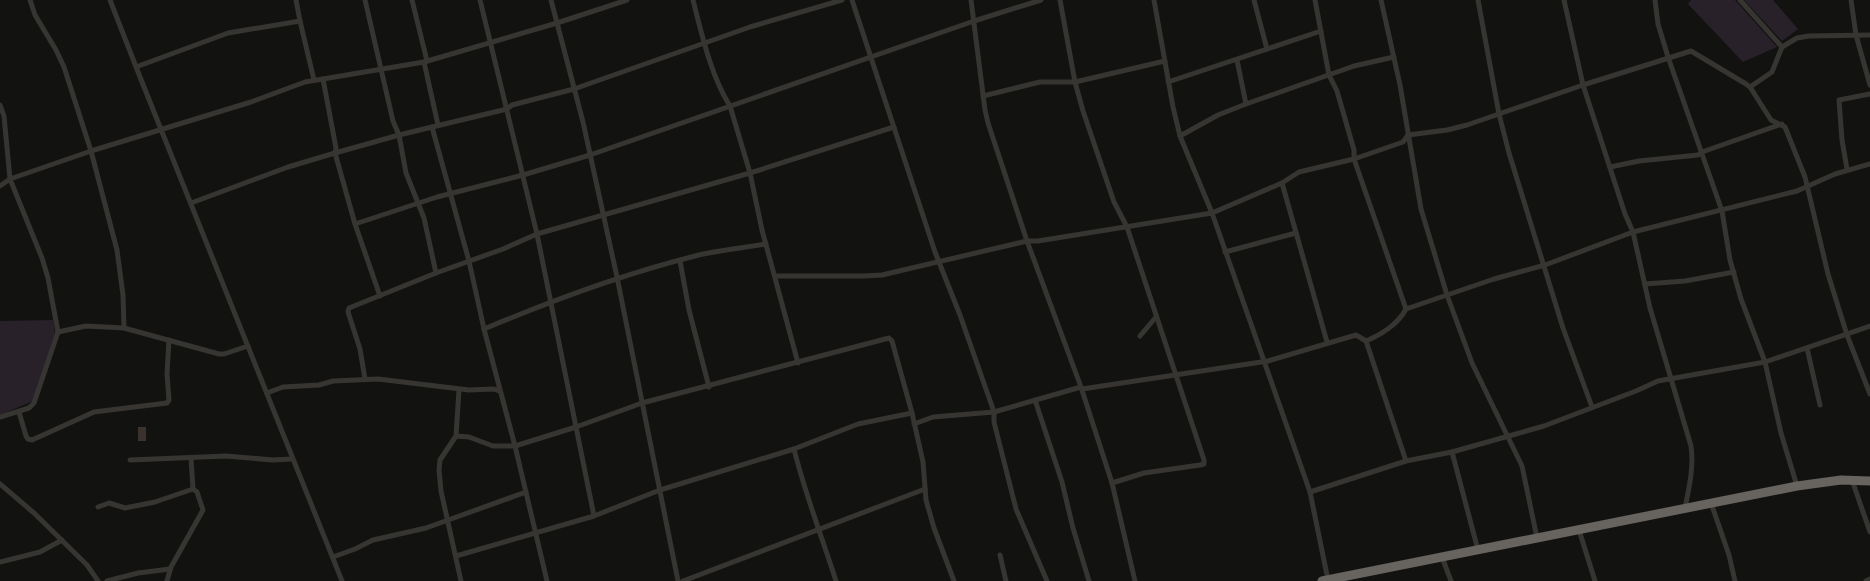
<svg xmlns="http://www.w3.org/2000/svg" width="1870" height="581" font-family="'Fira Sans Condensed',sans-serif">
<style>
.green{fill:#282129}
.water{fill:#3b312d}
.lines{fill:none;stroke-linecap:round;stroke-linejoin:round}
.street{stroke:#373532;stroke-width:5}
.highway{stroke:#67635e;stroke-width:9}
</style>
<rect width="100%" height="100%" fill="#121211"/>
<g class="green">
<polygon points="1691,0 1735,0 1777,47 1743,62 1688,4"/>
<polygon points="1744,0 1773,0 1798,29 1782,41"/>
<polygon points="53,320 55,334 33,401 0,415 0,321"/>
</g>
<rect class="water" x="138" y="427" width="8" height="14"/>
<g class="lines">
<g class="street">
<polyline points="30,0 35,15 56,50 64,67 91,151 117,250 123,295 124,328"/>
<polyline points="110,0 140,77 342,581"/>
<polyline points="296,0 300,21 314,80"/>
<polyline points="365,0 393,121 399,135 406,173 424,218 436,273"/>
<polyline points="412,0 427,61"/>
<polyline points="480,0 537,234 594,516"/>
<polyline points="551,0 583,122 617,277 678,581"/>
<path d="M693 0C702 35 711 76 730 106L750 173 762 230 798 363"/>
<polyline points="852,0 935,252 960,315 994,412 994,422 1016,509 1047,581"/>
<polyline points="971,0 985,110 988,123 1027,241 1081,387 1112,483 1135,581"/>
<polyline points="1060,0 1075,82 1083,111 1114,202 1127,227 1204,460 1204,464 1200,465 1144,473 1112,483"/>
<polyline points="1154,0 1173,107 1180,136 1212,213 1310,492 1328,580"/>
<polyline points="1254,0 1267,49"/>
<polyline points="1315,0 1329,75 1337,91 1354,150 1354,159 1406,309"/>
<polyline points="1381,0 1400,85 1421,209 1447,295 1472,363 1522,466 1537,538"/>
<polyline points="1478,0 1499,114 1509,153 1563,328 1592,407"/>
<path d="M1564 0 1583 85 1625 214 1633 232 1650 308 1691 446C1694 467 1689 488 1685 508"/>
<polyline points="1655,0 1658,24 1668,57 1722,211 1730,260 1741,299 1765,362 1781,433 1797,486"/>
<polyline points="1740,0 1782,47"/>
<polyline points="1851,0 1856,35 1870,85"/>
<polyline points="1237,60 1246,104"/>
<polyline points="424,62 438,125"/>
<polyline points="136,67 228,33 300,21"/>
<polyline points="323,79 336,148 335,153 355,224 380,296"/>
<polyline points="1168,82 1321,31"/>
<polyline points="1750,87 1772,72 1782,47 1797,38 1809,36 1870,35"/>
<polyline points="983,96 1040,82 1075,82 1165,61"/>
<polyline points="0,105 4,116 10,179 42,258 48,278 58,332 34,403 29,408 0,417"/>
<polyline points="432,127 469,261 484,329 515,446 547,581"/>
<polyline points="1180,136 1218,115 1246,104 1354,66 1394,57"/>
<polyline points="1610,167 1639,161 1698,155 1702,152 1782,124"/>
<polyline points="1847,169 1842,140 1839,100 1870,94"/>
<polyline points="1282,183 1327,342"/>
<polyline points="0,186 10,179 91,151 251,102 305,82 424,62 557,23 627,0"/>
<polyline points="191,203 288,167 335,153 399,135 507,109 512,105 574,89 750,27 842,0"/>
<polyline points="355,224 437,197 523,175 590,155 974,21 1041,0"/>
<polyline points="1225,252 1296,233"/>
<polyline points="680,261 689,310 709,387"/>
<polyline points="775,276 864,276 882,275 1027,241 1038,241 1212,213 1282,183 1299,172 1354,159 1403,142 1408,135 1447,130 1467,125 1583,85 1691,51 1746,84 1750,87 1771,120 1785,127 1805,177 1828,274 1847,335 1870,394"/>
<polyline points="1645,284 1685,281 1734,272"/>
<path d="M484 329C553 300 623 274 695 256 718 250 743 248 766 244"/>
<polyline points="58,332 86,326 124,328 219,354 224,354 248,346"/>
<polyline points="1140,336 1156,317"/>
<polyline points="1366,341 1406,461"/>
<polyline points="1807,348 1820,405"/>
<polyline points="365,379 360,349 348,312 349,308 436,273 503,249 537,234 750,173 894,127"/>
<path d="M1082 389 1268 361 1356 335 1366 341C1381 335 1398 324 1406 309L1494 279 1545 265 1633 232 1797 191 1835 174 1870 164"/>
<polyline points="459,390 456,436 440,460 439,470 441,491 461,581"/>
<polyline points="267,393 283,387 319,385 333,381 378,379 469,390 494,389 499,391"/>
<polyline points="1035,400 1062,482 1073,528 1089,581"/>
<polyline points="19,412 26,436 28,439 32,440 94,412 167,403 169,400 167,374 169,340"/>
<polyline points="914,424 933,417 994,412 1081,387"/>
<polyline points="456,436 469,437 493,446 515,446 576,427 642,403 889,338 892,341 912,413 923,462 926,500 934,528 954,581"/>
<path d="M794 449C805 494 822 537 836 581"/>
<polyline points="1452,452 1478,550"/>
<polyline points="130,460 226,456 273,460 292,459"/>
<polyline points="1852,480 1870,532"/>
<polyline points="0,484 34,513 87,565 98,581"/>
<polyline points="1310,492 1406,461 1452,452 1544,426 1636,391 1658,381 1765,362 1870,326"/>
<polyline points="1711,503 1729,555 1735,581"/>
<polyline points="98,507 109,503 125,508 155,502 193,489"/>
<polyline points="1579,530 1595,581"/>
<polyline points="1000,555 1006,581"/>
<polyline points="456,556 594,516 660,490 794,449 858,424 912,413"/>
<polyline points="333,557 355,549 373,540 426,528 526,492"/>
<polyline points="1442,557 1451,581"/>
<polyline points="0,562 40,552 62,540"/>
<polyline points="107,581 138,573 170,569"/>
<polyline points="167,581 171,567 203,510 197,492 193,489 191,458"/>
<polyline points="683,581 925,489"/>
<polyline points="1866,581 1870,579"/>
</g>
<polyline class="highway" points="1322,581 1797,486 1841,480 1870,481"/>
</g>
</svg>
